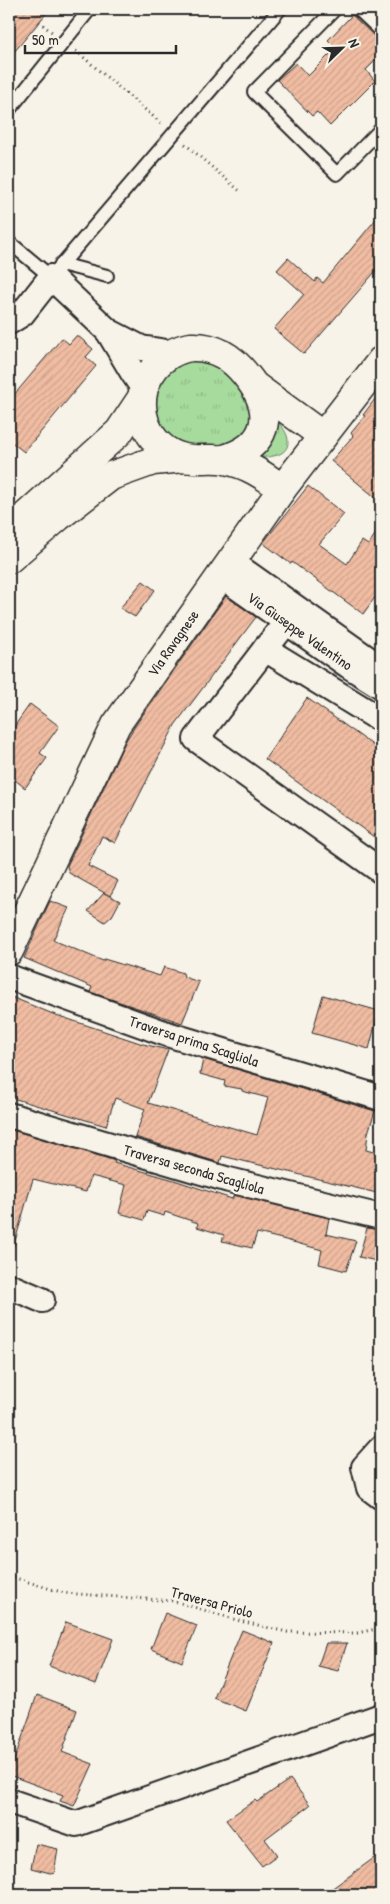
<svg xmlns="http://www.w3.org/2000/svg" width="390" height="1904" font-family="'Patrick Hand',sans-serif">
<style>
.grass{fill:url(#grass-tufts);stroke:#698364}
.building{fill:url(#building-hatch);stroke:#2b2b2b}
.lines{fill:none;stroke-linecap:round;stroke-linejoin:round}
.service-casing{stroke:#2b2b2b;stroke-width:16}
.minor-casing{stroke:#2b2b2b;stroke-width:28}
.secondary-casing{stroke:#2b2b2b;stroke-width:31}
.trunk-casing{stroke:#2b2b2b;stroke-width:31}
.path{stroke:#2b2b2b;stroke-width:3;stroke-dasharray:1 4;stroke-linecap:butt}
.service{stroke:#f7f3e8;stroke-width:12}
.minor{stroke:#f7f3e8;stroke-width:24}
.secondary{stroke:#f7f3e8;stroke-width:28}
.trunk{stroke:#f7f3e8;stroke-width:28}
.labels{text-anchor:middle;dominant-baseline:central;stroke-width:4.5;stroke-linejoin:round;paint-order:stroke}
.street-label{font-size:15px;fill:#2b2b2b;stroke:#f7f3e8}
</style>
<defs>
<pattern id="grass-tufts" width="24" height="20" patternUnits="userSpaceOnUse" patternTransform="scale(1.25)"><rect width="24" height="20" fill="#a7db9d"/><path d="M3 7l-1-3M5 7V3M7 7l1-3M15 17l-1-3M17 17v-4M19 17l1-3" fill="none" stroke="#90bc87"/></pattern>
<pattern id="building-hatch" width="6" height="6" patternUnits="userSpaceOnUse" patternTransform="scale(1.25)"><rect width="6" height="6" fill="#f0bca2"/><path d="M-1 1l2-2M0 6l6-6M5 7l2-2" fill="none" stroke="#cea28c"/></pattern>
</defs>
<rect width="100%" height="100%" fill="#f7f3e8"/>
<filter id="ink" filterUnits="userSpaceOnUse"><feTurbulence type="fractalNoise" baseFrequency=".02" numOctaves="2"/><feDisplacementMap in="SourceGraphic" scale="10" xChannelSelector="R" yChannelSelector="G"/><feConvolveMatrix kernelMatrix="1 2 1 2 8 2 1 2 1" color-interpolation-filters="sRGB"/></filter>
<g filter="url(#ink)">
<g class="grass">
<path d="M196 357 221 364 256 406 244 440 209 448 171 443 151 418C157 373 153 375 196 357Z"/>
<path d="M276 420C281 425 288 433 288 441 289 457 266 458 255 457Z"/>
</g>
<g class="building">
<polygon points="9,9 50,9 9,58"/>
<polygon points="369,9 381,9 381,20"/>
<polygon points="352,15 375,37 381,39 381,55 366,70 375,81 330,126 317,112 312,116 277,80 296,63 308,76 336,48 328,40"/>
<polygon points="381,213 381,265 304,354 274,329 304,294 277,270 288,258 315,282 317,278 323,283"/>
<polygon points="77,335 93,349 86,357 96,366 24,452 9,440 9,401 62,338 69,344"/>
<polygon points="381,391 381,502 331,461 353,436 351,433 365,416 363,415"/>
<polygon points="308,486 344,514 319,544 347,564 362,541 368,545 381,526 381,589 363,614 292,562 291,564 263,543"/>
<polygon points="143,581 155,590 135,617 120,608"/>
<polygon points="226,596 256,617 175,725 115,843 102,836 88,866 118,881 110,896 69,873 67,866 125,742 135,726"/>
<polygon points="307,698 381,751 381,842 265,759"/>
<polygon points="30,704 59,726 40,753 47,758 25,788 9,775 9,734"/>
<polygon points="104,893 120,901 112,916 105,922 88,911"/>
<polygon points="50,901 69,908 53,940 103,961 104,959 160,976 164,967 183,973 184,977 199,982 182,1023 90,992 92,987 24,958"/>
<polygon points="323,995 379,1011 369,1049 312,1033"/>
<polygon points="9,996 53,1014 143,1044 168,1050 148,1103 257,1135 268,1098 242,1091 242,1089 224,1086 225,1081 200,1074 203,1059 375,1111 368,1133 366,1150 381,1154 381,1194 222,1156 220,1163 135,1137 145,1109 115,1098 106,1126 9,1097"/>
<polygon points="9,1129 103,1157 115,1161 114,1163 174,1180 232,1199 234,1195 329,1218 326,1234 356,1241 346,1271 319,1264 322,1250 282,1239 257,1233 252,1248 222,1241 224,1235 197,1227 198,1223 165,1212 164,1216 147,1211 144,1220 119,1213 126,1185 91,1176 86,1192 33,1179 13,1248 9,1247"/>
<polygon points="367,1228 381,1230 381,1262 359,1257"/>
<polygon points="165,1613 197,1626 182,1662 151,1649"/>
<polygon points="66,1622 113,1639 96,1684 49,1666"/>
<polygon points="242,1630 274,1643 246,1711 214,1698"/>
<polygon points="326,1643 347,1643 338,1671 318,1666"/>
<polygon points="37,1695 77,1710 62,1752 93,1764 74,1806 60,1801 63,1795 9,1775"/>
<polygon points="290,1779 310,1805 265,1839 277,1855 262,1866 226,1820 255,1800 257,1802"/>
<polygon points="36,1844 58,1849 54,1874 31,1868"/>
<polygon points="381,1853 381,1895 323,1895"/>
</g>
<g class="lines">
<g class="service-casing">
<g id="service">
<polyline points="335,9 254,92 337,174 381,129"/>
<polyline points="358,9 381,31"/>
<polyline points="9,110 90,9"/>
<polyline points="9,242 51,277 280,9"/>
<polyline points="61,264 107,276"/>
</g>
</g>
<g class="minor-casing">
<g id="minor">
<polyline points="9,322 22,314 51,277 108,331 141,348 173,353"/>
<polyline points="108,331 133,373 143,388"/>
<polyline points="230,561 371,661"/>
<polyline points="220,575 349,666 381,686"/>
<polyline points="297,609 265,649 381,720"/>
<polyline points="265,649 196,739 381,871"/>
<polyline points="9,977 167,1034 381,1098"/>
<polyline points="9,1115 229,1180 381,1217"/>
<polyline points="9,1286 42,1300"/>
<polyline points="381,1448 364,1467 369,1488 381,1497"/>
<polyline points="9,1801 76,1824 381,1716"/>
</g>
</g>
<g class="secondary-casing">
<g id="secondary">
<polyline points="256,387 323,436"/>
<path d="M224 459C271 445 275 410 246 375 232 357 214 346 191 347 176 349 161 358 153 370 130 400 144 449 184 458 197 461 212 457 225 460 247 464 264 475 282 489"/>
<polyline points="9,951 116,725 282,489 381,361"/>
</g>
</g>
<g class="trunk-casing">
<g id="trunk">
<polyline points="9,531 119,432 141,399"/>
<polyline points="9,559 58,517 111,476 153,461 184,458"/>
</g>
</g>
<g class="path">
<polyline points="39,22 52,32"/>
<polyline points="76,51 161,123"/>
<polyline points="185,144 241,192"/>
<polyline points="9,1576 64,1593 174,1601 240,1621 287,1632 357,1633 381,1628"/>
</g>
<use href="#service" class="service"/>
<use href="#minor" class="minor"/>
<use href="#secondary" class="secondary"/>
<use href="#trunk" class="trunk"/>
</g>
</g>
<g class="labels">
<g class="street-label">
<text transform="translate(300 631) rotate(35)">Via Giuseppe Valentino</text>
<text transform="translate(173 643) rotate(-55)">Via Ravagnese</text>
<text transform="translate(194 1041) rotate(18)">Traversa prima Scagliola</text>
<text transform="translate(194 1169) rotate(16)">Traversa seconda Scagliola</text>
<text transform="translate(212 1602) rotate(15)">Traversa Priolo</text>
</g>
</g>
<rect width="390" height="1904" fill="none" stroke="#f7f3e8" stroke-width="30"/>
<rect x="15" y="15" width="360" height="1874" fill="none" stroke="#2b2b2b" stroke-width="2" filter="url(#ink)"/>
<g transform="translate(342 48) rotate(67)" stroke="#f7f3e8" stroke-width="4" paint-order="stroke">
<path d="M0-4L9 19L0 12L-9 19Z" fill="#2b2b2b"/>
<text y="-8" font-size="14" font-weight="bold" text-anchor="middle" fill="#2b2b2b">N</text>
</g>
<path d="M25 45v8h151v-8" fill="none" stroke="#2b2b2b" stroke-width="2.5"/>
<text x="32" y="45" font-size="15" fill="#2b2b2b" stroke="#f7f3e8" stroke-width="4" paint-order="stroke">50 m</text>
</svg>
